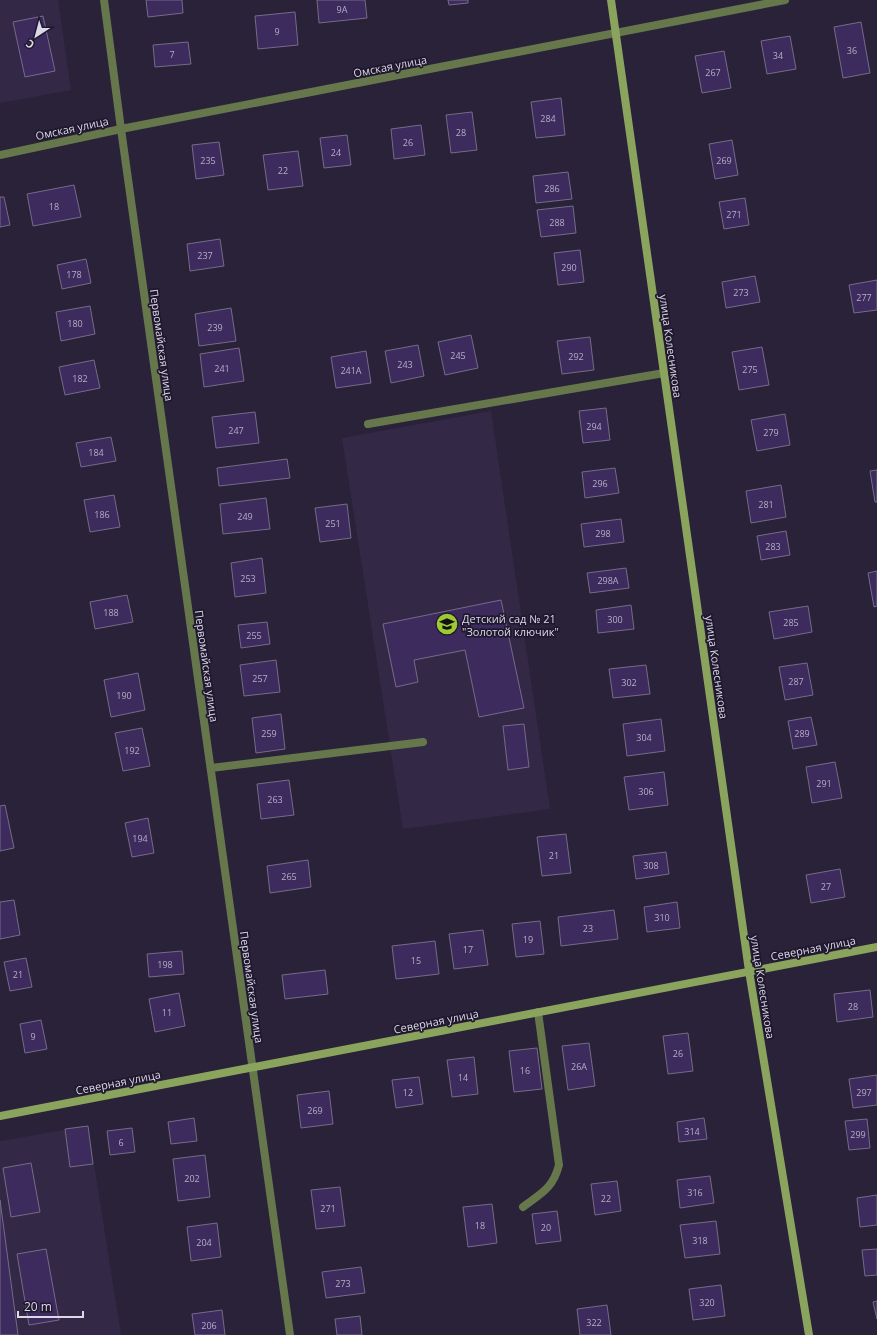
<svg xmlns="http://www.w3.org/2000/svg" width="877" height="1335" font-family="'Open Sans',sans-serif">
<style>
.built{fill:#332946}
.building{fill:#3d2b5e;stroke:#746c87}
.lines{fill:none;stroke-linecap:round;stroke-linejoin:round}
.lane{stroke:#66774b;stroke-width:8}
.street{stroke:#66774b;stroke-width:8}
.secondary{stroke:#8aa45d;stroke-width:8}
.labels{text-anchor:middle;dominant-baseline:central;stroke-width:3.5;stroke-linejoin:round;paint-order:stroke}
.number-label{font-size:9px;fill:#b4adc5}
.street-label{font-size:11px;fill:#dcd8e7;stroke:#1f182e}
.poi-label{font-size:11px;fill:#dcd8e7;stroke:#1f182e;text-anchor:start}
</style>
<rect width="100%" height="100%" fill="#292238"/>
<g class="built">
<polygon points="0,0 58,0 71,90 0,103"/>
<polygon points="491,411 550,809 403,829 342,438"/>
<polygon points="88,1126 121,1335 0,1335 0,1141"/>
</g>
<g class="building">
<polygon points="146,0 182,0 183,13 148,17"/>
<polygon points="317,0 365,0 367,18 319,23"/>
<polygon points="448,0 468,0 468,3 449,5"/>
<polygon points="295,12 298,45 258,49 255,16"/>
<polygon points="43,16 55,71 25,77 13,22"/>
<polygon points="861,22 870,73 843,78 834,27"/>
<polygon points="790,36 796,69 767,74 761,41"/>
<polygon points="188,42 191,64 155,67 153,45"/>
<polygon points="724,51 731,88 702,93 695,56"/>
<polygon points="561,98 565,135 536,138 531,102"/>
<polygon points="472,112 477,150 451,153 446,115"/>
<polygon points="421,125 425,155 394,159 391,129"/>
<polygon points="347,135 351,165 324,168 320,138"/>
<polygon points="732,140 738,175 715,179 709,144"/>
<polygon points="219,142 224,175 196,179 192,145"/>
<polygon points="298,151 303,186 268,190 263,155"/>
<polygon points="568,172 572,199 536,203 533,176"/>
<polygon points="74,185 81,217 33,226 27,194"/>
<polygon points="0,197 4,197 10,225 0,227"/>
<polygon points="745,198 749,225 724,229 719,202"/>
<polygon points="573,206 576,233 541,237 537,210"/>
<polygon points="220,239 224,266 190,271 187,244"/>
<polygon points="580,250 584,282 558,285 554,253"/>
<polygon points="86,259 91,283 62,289 57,265"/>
<polygon points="755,276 760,302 726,308 722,282"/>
<polygon points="877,280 877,310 854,313 849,285"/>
<polygon points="90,306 95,334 61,341 56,312"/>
<polygon points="231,308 236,341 199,346 195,314"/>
<polygon points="471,335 478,368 445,375 438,342"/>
<polygon points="590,337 594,370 562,374 557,341"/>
<polygon points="418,345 424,376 391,383 385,351"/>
<polygon points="762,347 769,385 739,390 732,352"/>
<polygon points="239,348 244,381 204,387 200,354"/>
<polygon points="366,351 371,383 336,388 331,357"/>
<polygon points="94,360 100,388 65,395 59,367"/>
<polygon points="606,408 610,440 583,443 579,411"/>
<polygon points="255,412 259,443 216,448 212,417"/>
<polygon points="785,414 790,445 757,451 751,420"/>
<polygon points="111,437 116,461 81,467 76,443"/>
<polygon points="287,459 290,478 219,486 217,468"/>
<polygon points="615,468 619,493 585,498 582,472"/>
<polygon points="877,470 877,502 875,502 870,471"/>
<polygon points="781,485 786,517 751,523 746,491"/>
<polygon points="114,495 120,527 90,532 84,500"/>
<polygon points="266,498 270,529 223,534 220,504"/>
<polygon points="347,504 351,538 320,542 315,508"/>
<polygon points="621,519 624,542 584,547 581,524"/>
<polygon points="786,531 790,555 761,560 757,536"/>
<polygon points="262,558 266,593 235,597 231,563"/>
<polygon points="626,568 629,588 590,593 587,573"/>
<polygon points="877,571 877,606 874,607 868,573"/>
<polygon points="127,595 133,622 95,629 90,602"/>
<polygon points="501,600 524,708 479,717 465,650 414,660 418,682 396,687 383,624"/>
<polygon points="631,605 634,629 598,633 596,610"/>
<polygon points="808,606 812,632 774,639 769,612"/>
<polygon points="267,622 270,644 241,648 238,625"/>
<polygon points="276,660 280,692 244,696 240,665"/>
<polygon points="807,663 813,695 785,700 779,667"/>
<polygon points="646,665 650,694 613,698 609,669"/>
<polygon points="138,673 145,710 111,717 104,680"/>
<polygon points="281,714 285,749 256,753 252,718"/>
<polygon points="811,717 817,745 793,749 788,721"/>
<polygon points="661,719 665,751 627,756 623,724"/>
<polygon points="524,724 529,767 508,770 503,726"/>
<polygon points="142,728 150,766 123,771 115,733"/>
<polygon points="835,762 842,798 812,803 806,767"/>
<polygon points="664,772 668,805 629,810 624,777"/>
<polygon points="289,780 294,815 261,819 257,784"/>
<polygon points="5,805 14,848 0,851 0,806"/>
<polygon points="148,818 154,853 132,857 125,823"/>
<polygon points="566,834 571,873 542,876 537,837"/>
<polygon points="666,852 669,874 636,879 633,856"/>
<polygon points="308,860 311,887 270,893 267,866"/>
<polygon points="840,869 845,897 811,903 806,875"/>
<polygon points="14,900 20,935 0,939 0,902"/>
<polygon points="677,902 680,928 647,932 644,907"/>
<polygon points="614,910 618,939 561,946 558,917"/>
<polygon points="540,921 544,954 516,957 512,924"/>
<polygon points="483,930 488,965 454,969 449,934"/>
<polygon points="435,941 439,974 396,979 392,946"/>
<polygon points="182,951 184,974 149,977 147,954"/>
<polygon points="26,958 32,987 10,991 4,962"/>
<polygon points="325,970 328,994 285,999 282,975"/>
<polygon points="870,990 873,1017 837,1022 834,994"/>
<polygon points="179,993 185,1026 155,1032 149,999"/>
<polygon points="41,1020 47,1049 25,1053 20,1024"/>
<polygon points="688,1033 693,1071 668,1074 663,1036"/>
<polygon points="589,1043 595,1086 568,1090 562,1046"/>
<polygon points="537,1048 542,1089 514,1092 509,1051"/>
<polygon points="474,1057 478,1094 452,1097 447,1060"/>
<polygon points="877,1075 877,1105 853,1108 849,1079"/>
<polygon points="419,1077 423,1104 396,1108 392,1080"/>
<polygon points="329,1091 333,1124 301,1128 297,1095"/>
<polygon points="194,1118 197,1141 171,1144 168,1122"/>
<polygon points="704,1118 707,1139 679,1142 677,1122"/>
<polygon points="867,1119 870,1148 849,1150 845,1121"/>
<polygon points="88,1126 93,1164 70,1167 65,1129"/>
<polygon points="132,1128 135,1152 110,1155 107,1131"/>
<polygon points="205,1155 210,1197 178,1201 173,1159"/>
<polygon points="31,1163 40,1212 11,1217 3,1168"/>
<polygon points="710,1176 714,1203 680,1208 677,1180"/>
<polygon points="617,1181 621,1211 595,1215 591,1184"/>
<polygon points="340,1187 345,1226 316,1229 311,1190"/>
<polygon points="877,1195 877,1225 860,1227 857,1198"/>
<polygon points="0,1200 18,1335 0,1335"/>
<polygon points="492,1204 497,1243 468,1247 463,1207"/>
<polygon points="557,1211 561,1241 536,1244 532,1214"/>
<polygon points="716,1221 720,1254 685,1258 680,1225"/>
<polygon points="217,1223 221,1257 191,1261 187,1227"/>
<polygon points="46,1249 59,1320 29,1325 17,1254"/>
<polygon points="877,1249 877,1275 865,1276 862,1250"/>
<polygon points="361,1267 365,1293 326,1298 322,1272"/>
<polygon points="721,1285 725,1316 693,1320 689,1289"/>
<polygon points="877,1301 877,1319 873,1302"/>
<polygon points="607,1305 611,1335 580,1335 577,1309"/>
<polygon points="222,1310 225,1335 195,1335 192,1314"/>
<polygon points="360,1316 362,1335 337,1335 335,1319"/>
</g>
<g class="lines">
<g class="lane">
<polyline points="368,424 664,373"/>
<polyline points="211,768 423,742"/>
<path d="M523 1207C542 1193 553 1188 559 1165L538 1012"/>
</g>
<g class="street">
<polyline points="104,0 121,129 290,1335"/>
<polyline points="0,155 121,129 785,0"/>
</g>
<g class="secondary">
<polyline points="611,0 749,971 809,1335"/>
<polyline points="0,1116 877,947"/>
</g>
</g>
<defs>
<g id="school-disc" transform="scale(1.15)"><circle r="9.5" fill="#9cca32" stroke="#1f182e"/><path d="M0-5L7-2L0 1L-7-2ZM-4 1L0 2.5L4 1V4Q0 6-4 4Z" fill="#111"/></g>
</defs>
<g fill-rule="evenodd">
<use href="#school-disc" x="447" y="624"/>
</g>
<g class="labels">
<g class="number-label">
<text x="342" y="9">9А</text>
<text x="277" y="31">9</text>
<text x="852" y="50">36</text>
<text x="172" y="54">7</text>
<text x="778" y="55">34</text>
<text x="713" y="72">267</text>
<text x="548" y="118">284</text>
<text x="461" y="132">28</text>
<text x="408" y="142">26</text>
<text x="336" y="152">24</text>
<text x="208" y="160">235</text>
<text x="724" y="160">269</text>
<text x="283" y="170">22</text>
<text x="552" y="188">286</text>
<text x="54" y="206">18</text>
<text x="734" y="214">271</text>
<text x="557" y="222">288</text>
<text x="205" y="255">237</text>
<text x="569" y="267">290</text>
<text x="74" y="274">178</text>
<text x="741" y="292">273</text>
<text x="864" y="297">277</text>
<text x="75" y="323">180</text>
<text x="215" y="327">239</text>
<text x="458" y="355">245</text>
<text x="576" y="356">292</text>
<text x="405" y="364">243</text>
<text x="222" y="368">241</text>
<text x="750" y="369">275</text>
<text x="351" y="370">241А</text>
<text x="80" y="378">182</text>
<text x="594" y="426">294</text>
<text x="236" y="430">247</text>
<text x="771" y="432">279</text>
<text x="96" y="452">184</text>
<text x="600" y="483">296</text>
<text x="766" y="504">281</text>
<text x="102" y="514">186</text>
<text x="245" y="516">249</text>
<text x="333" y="523">251</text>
<text x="603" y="533">298</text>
<text x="773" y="546">283</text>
<text x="248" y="578">253</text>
<text x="608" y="580">298А</text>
<text x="111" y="612">188</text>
<text x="615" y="619">300</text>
<text x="791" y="622">285</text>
<text x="254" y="635">255</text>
<text x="260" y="678">257</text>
<text x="796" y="681">287</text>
<text x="629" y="682">302</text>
<text x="124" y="695">190</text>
<text x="269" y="733">259</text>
<text x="802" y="733">289</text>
<text x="644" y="737">304</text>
<text x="132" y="750">192</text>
<text x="824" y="783">291</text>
<text x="646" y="791">306</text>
<text x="275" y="799">263</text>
<text x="140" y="838">194</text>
<text x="554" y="855">21</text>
<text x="651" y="865">308</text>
<text x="289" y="876">265</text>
<text x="826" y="886">27</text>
<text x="662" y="917">310</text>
<text x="588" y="928">23</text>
<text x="528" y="939">19</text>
<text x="468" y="949">17</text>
<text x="416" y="960">15</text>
<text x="165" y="964">198</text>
<text x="18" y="974">21</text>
<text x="853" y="1006">28</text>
<text x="167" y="1012">11</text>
<text x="33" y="1036">9</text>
<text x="678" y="1053">26</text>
<text x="579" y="1066">26А</text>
<text x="525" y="1070">16</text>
<text x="463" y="1077">14</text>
<text x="408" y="1092">12</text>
<text x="864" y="1092">297</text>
<text x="315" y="1110">269</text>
<text x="692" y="1131">314</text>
<text x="858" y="1134">299</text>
<text x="121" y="1142">6</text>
<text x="192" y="1178">202</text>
<text x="695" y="1192">316</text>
<text x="606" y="1198">22</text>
<text x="328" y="1208">271</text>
<text x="480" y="1225">18</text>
<text x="546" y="1227">20</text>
<text x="700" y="1240">318</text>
<text x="204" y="1242">204</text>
<text x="343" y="1283">273</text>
<text x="707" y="1302">320</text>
<text x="594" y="1322">322</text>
<text x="209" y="1325">206</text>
</g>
<g class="street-label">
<text transform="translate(390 66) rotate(-11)">Омская улица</text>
<text transform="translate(72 128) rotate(-12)">Омская улица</text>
<text transform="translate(162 345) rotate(82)">Первомайская улица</text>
<text transform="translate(671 346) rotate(82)">улица Колесникова</text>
<text transform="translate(207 666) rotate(82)">Первомайская улица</text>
<text transform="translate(717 667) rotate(82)">улица Колесникова</text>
<text transform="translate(813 948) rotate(-11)">Северная улица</text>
<text transform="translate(252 987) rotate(82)">Первомайская улица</text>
<text transform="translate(763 987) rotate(81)">улица Колесникова</text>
<text transform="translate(436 1021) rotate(-11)">Северная улица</text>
<text transform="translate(118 1082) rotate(-11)">Северная улица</text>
</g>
<g class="poi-label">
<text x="462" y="618">Детский сад № 21<tspan x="462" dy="13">"Золотой ключик"</tspan></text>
</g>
</g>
<g transform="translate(36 36) rotate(216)" stroke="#1f182e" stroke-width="3" paint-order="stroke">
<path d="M0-3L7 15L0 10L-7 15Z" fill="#dcd8e7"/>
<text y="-6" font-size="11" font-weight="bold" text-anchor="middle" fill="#dcd8e7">С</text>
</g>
<path d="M18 1311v6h65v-6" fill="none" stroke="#dcd8e7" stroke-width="2"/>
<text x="24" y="1311" font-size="12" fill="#dcd8e7" stroke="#1f182e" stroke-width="3" paint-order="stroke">20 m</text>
</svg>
